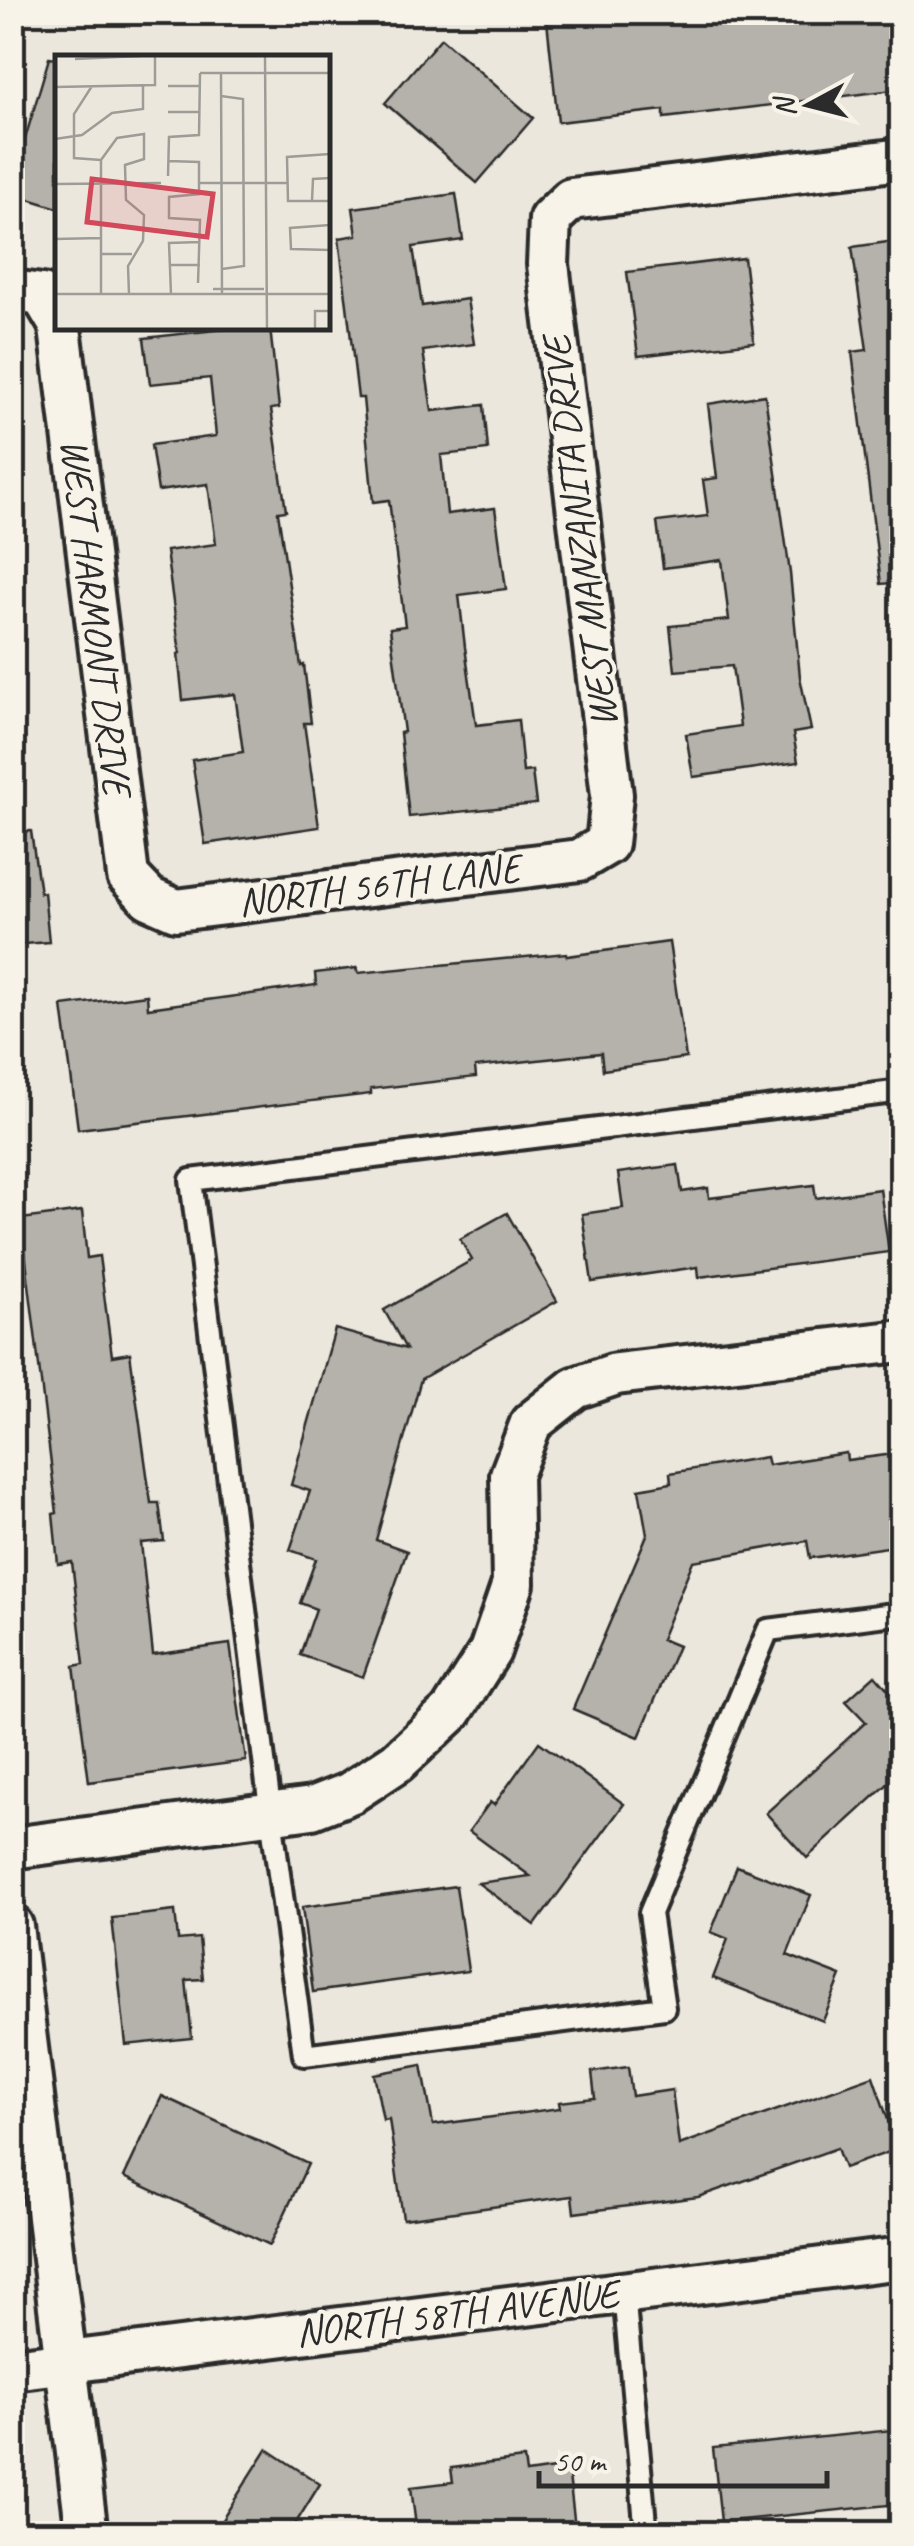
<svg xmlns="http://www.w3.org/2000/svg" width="914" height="2546" font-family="Caveat,sans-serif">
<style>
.building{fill:#b5b2ab;stroke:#2b2b2b;stroke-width:2.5}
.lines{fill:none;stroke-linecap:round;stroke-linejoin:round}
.lane-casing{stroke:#2b2b2b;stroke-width:28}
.street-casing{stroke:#2b2b2b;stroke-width:48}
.lane{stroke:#f7f3e8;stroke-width:20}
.street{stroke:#f7f3e8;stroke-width:40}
.labels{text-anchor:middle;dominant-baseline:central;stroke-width:8;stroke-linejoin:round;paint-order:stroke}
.street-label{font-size:40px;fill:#2b2b2b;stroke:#f7f3e8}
.inset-road{fill:none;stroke:#9e9c96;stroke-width:2.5}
.view{fill:#d1495b;fill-opacity:0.15;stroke:#d1495b;stroke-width:5}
.inset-edge{fill:none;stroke:#2b2b2b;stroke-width:5}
</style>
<rect width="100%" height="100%" fill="#ebe7dd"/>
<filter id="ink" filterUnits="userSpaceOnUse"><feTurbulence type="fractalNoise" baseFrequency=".01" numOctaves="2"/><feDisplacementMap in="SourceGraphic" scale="20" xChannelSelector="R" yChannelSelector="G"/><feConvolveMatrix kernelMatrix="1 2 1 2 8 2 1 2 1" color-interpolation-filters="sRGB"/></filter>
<g filter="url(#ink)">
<g class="building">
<polygon points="546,12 902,12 902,89 664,118 664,110 558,122"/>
<polygon points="441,38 533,118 477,183 385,103"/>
<polygon points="49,58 58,59 58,208 12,194 12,183"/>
<polygon points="456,194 463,240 413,247 422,306 467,299 474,344 423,351 432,411 484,405 488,450 441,455 447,514 495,508 506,589 459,595 465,647 476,725 518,720 523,772 532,771 536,804 409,817 400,733 404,732 390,628 405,626 389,500 373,502 363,398 358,398 339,238 357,235 353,208"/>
<polygon points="902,240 902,582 881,584 852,352 867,350 852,247"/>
<polygon points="744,258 754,342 638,356 627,272"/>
<polygon points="234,328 270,328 279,408 271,409 286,511 278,512 301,666 304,665 311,723 304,723 319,827 205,844 192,760 243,752 235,694 183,700 178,654 180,653 166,551 216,544 208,484 158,491 151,445 216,436 210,378 150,384 144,338"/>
<polygon points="765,395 790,573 800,677 811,730 793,733 798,762 693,777 686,734 740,726 732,666 675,671 670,626 729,620 722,560 663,568 657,522 708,516 703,480 717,478 708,404"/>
<polygon points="31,831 40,893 44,892 49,942 12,945 12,832"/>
<polygon points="669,942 686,1058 603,1070 601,1053 475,1067 476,1077 371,1089 371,1094 78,1129 62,1006 147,995 148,1008 316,985 315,973 357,968 358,973 566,953 567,956"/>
<polygon points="678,1165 682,1192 708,1188 709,1198 814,1185 816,1198 880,1189 889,1252 699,1277 698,1267 592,1282 582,1214 623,1208 618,1173"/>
<polygon points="82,1211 87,1258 99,1256 112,1356 130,1353 151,1503 159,1503 164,1541 141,1543 153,1655 230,1644 246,1761 89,1782 74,1666 84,1664 72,1562 58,1564 53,1514 57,1513 21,1219"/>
<polygon points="507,1213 557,1301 421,1379 376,1540 407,1551 363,1677 300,1655 316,1609 300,1603 316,1559 290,1550 310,1491 291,1485 335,1329 406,1349 384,1310 472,1260 460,1239"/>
<polygon points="846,1453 847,1460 902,1453 902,1545 810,1558 807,1541 693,1561 661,1639 678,1646 639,1737 573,1709 647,1535 639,1489 671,1483 670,1473 766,1457 768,1465"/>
<polygon points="875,1675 902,1705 902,1771 807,1858 766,1813 866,1722 846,1701"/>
<polygon points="539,1742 624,1804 535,1925 478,1883 530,1876 469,1831 490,1802 494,1805"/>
<polygon points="737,1866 811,1895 787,1955 841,1976 823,2021 713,1978 728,1939 711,1932"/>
<polygon points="456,1886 468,1971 313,1992 302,1907"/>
<polygon points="175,1911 178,1940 199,1938 203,1979 186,1980 192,2038 126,2045 112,1918"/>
<polygon points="422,2065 433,2125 560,2108 559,2102 595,2098 592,2072 628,2067 632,2096 672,2090 679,2145 873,2076 898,2149 844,2168 837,2148 698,2197 574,2213 572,2196 403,2219 389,2119 383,2120 374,2074"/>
<polygon points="162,2096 308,2164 270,2245 124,2177"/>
<polygon points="892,2430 899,2504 721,2522 713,2448"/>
<polygon points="267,2449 320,2484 289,2534 213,2534"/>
<polygon points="524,2459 526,2473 568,2467 575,2527 526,2534 417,2534 411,2487 453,2482 451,2468"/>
</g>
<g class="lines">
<g class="lane-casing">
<g id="lane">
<polyline points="902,1091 191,1180 271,1816 304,2055 664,2008 650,1913 768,1630 902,1613"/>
<polyline points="624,2293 646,2534"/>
</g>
</g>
<g class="street-casing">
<g id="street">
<polyline points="12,291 42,295 58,322"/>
<polyline points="60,328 128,876 149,898 176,910 580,860 607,844 612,795 548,264 550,219 571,199 902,159"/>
<polyline points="12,1848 312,1808 350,1793 397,1762 452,1711 490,1651 513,1584 511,1475 531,1423 575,1388 616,1374 902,1341"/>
<polyline points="12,1926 87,2534"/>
<polyline points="12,2369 902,2258"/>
</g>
</g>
<use href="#lane" class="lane"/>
<use href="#street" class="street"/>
</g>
</g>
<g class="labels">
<g class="street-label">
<text transform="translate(580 532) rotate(-97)">WEST MANZANITA DRIVE</text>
<text transform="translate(96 617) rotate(83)">WEST HARMONT DRIVE</text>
<text transform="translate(379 885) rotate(-7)">NORTH 56TH LANE</text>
<text transform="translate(457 2313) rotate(-7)">NORTH 58TH AVENUE</text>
</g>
</g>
<g transform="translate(55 55)">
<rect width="275" height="275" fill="#ebe7dd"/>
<path class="inset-road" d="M210 1 212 274M20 4 85 1M145 18H275M166 18 167 239M37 31 19 59V103L46 105M113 31H144M0 32 100 30V1M166 41 188 44 189 211 167 214M113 57H144M0 84 27 80 57 58 88 54V30M275 99 232 102 233 146H275M113 106 144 107V139L114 142V163L145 165 143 228M113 121 114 82 144 80 145 18M144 128H232M0 129 106 128M257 146 258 124 275 123M275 170 235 173 236 194 275 195M0 184 46 183M46 199H77M114 210H145M158 234H209M0 239H275M46 239V105L62 83 89 79V104L70 110 71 145 89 160 88 186 73 211 74 239M116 239 114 188 145 187M260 274V256H275"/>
<path class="view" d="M37 124 158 139 152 182 32 167Z"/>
<rect width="275" height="275" class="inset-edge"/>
</g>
<rect width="914" height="2546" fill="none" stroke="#f7f3e8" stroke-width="50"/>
<rect x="25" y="25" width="864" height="2496" fill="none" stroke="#2b2b2b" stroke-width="4" filter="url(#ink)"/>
<g transform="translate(809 105) rotate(263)" stroke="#f7f3e8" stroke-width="8" paint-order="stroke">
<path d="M0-8L18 38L0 25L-18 38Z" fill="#2b2b2b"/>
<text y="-15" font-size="28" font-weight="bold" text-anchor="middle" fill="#2b2b2b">N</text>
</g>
<path d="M539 2471v15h288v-15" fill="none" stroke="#2b2b2b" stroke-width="5"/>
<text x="554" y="2471" font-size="30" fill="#2b2b2b" stroke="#f7f3e8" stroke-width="8" paint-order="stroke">50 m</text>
</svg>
